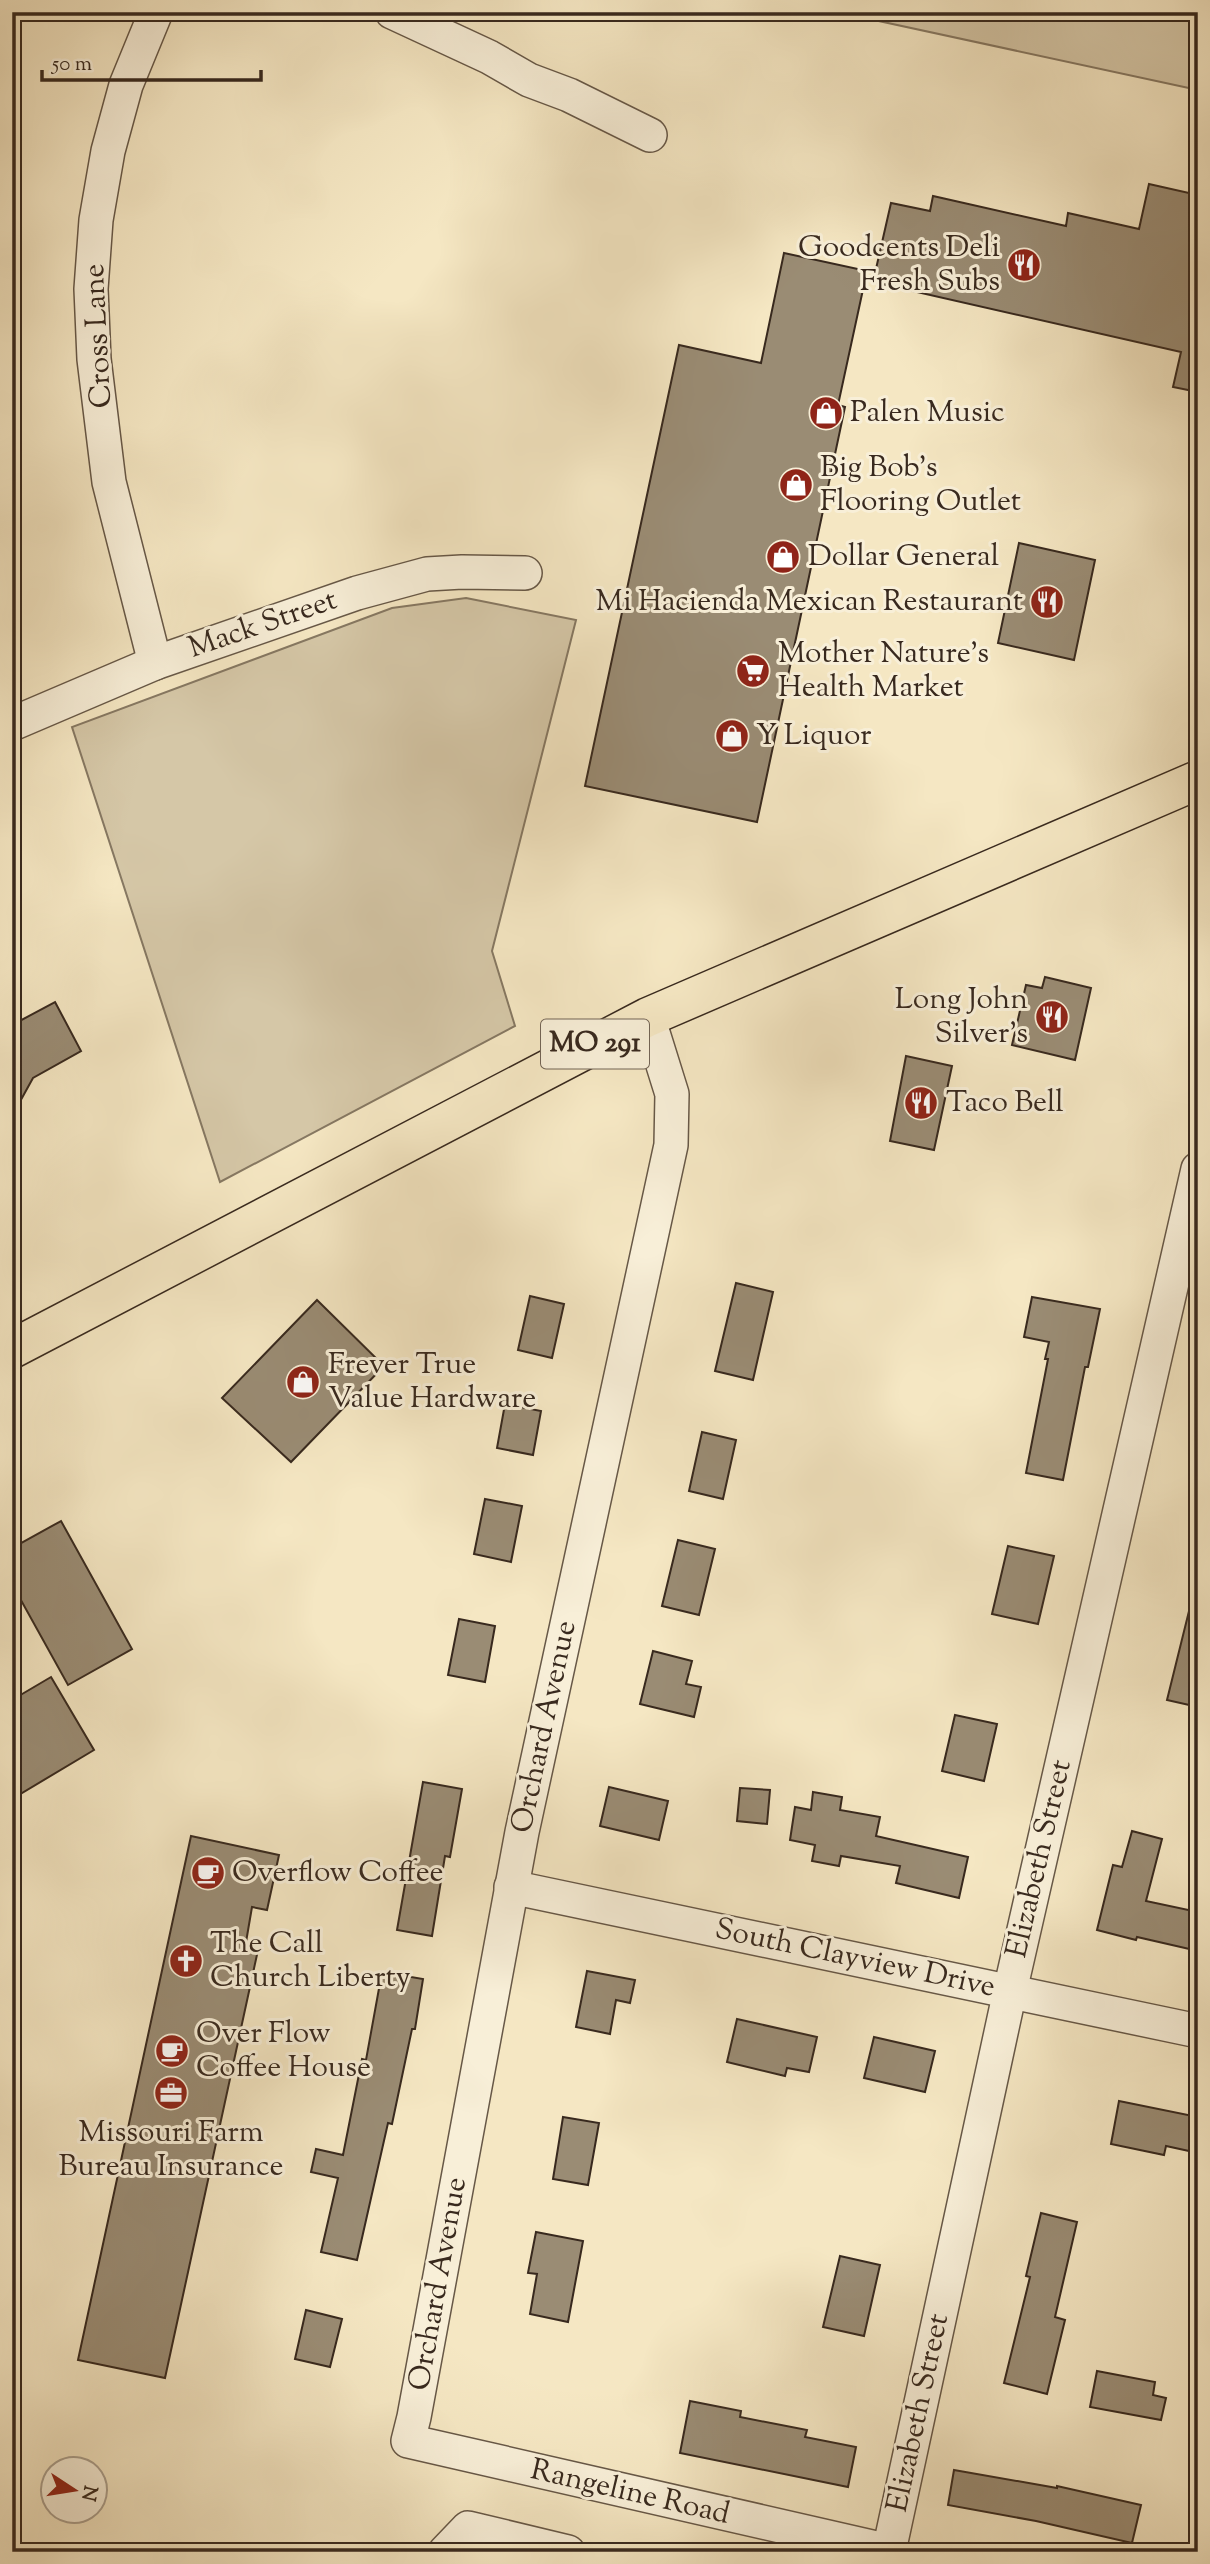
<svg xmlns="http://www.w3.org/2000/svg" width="1210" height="2564" font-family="'Sorts Mill Goudy',serif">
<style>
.green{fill:#d5c7a7;stroke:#867862;stroke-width:2}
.building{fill:#9a8c74;stroke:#38291e;stroke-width:2}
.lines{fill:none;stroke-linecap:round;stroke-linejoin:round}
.minor-casing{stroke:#675847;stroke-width:36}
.highway-casing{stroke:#38291e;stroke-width:41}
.minor{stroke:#f8efd8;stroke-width:33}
.highway{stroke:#f5e7c3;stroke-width:38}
.labels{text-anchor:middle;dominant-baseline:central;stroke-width:6;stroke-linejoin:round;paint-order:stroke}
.shield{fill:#f8efd8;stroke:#726456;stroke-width:2}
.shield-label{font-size:28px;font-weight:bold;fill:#38291e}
.poi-label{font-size:30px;fill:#38291e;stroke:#f8efd8;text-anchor:start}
.street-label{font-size:30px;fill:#38291e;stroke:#f8efd8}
</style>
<rect width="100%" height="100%" fill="#f5e7c3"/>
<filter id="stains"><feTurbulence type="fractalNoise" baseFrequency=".00286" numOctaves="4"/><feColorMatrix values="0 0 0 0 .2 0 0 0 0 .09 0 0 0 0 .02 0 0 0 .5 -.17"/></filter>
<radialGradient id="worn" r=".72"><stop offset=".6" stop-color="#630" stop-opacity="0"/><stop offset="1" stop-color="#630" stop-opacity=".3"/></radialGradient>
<g class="green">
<polygon points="837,12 1198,12 1198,90"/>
<polygon points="466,598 576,620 492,951 515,1026 220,1182 72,727 392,608"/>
</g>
<g class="building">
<polygon points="1149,184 1198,195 1198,392 1173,387 1181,352 873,282 891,203 930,211 933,196 1066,226 1068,213 1139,229"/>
<polygon points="784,253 867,271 838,405 845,407 757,822 585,786 679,345 761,363"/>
<polygon points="1019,543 1095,560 1074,660 998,643"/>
<polygon points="1045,977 1091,988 1075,1060 1012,1045 1026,985 1042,988"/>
<polygon points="55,1002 81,1051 33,1078 12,1116 12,1039 17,1030 14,1024"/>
<polygon points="906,1056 952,1066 934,1150 890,1141"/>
<polygon points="736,1283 773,1292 753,1380 715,1371"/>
<polygon points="530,1296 564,1304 552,1358 518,1350"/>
<polygon points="1032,1297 1100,1309 1088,1367 1085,1367 1063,1480 1026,1473 1048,1359 1045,1359 1049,1342 1024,1337"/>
<polygon points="317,1300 384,1366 291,1462 222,1398"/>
<polygon points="505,1404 541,1411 533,1455 497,1448"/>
<polygon points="702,1432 736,1440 723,1499 689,1491"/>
<polygon points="485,1499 522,1506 511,1562 474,1554"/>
<polygon points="61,1521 132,1649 68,1685 12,1584 12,1548"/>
<polygon points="678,1540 715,1549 699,1615 662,1606"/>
<polygon points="1008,1546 1054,1556 1038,1624 992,1614"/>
<polygon points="1189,1611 1198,1612 1198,1707 1167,1700"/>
<polygon points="459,1619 495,1626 485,1682 448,1675"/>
<polygon points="653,1651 692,1661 686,1684 701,1687 694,1717 640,1704"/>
<polygon points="51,1677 94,1750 12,1799 12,1700"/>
<polygon points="955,1715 997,1724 984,1781 942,1771"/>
<polygon points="423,1782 462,1789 450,1857 445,1856 432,1936 397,1930"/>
<polygon points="609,1787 668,1801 659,1840 600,1826"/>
<polygon points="740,1788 770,1790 767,1824 737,1821"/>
<polygon points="813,1792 842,1797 840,1810 880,1817 876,1836 968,1857 959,1898 896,1883 900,1866 841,1856 839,1866 812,1861 815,1845 790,1840 795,1807 811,1810"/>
<polygon points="1132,1831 1162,1839 1146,1901 1198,1912 1198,1951 1137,1937 1136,1940 1097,1930 1113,1865 1122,1867"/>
<polygon points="191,1836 279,1855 267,1910 252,1907 245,1948 258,1950 165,2378 78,2360"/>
<polygon points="587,1971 635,1980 630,2003 616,2000 610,2034 576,2027"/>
<polygon points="382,1972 423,1979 415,2029 412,2029 392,2124 388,2123 357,2260 321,2252 338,2178 311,2172 316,2149 343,2155 362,2059 366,2060"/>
<polygon points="737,2019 817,2037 809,2072 787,2068 785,2076 727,2062"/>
<polygon points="874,2037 935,2051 925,2092 864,2078"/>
<polygon points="1119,2101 1198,2117 1198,2153 1166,2146 1164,2155 1111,2144"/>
<polygon points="563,2117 599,2123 588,2185 553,2179"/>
<polygon points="1041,2213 1077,2222 1055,2317 1065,2320 1047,2394 1004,2383 1030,2277 1026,2276"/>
<polygon points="536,2232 583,2241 568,2322 530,2314 537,2274 528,2273"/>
<polygon points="840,2256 880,2265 864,2336 823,2327"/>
<polygon points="306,2310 342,2319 330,2367 295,2359"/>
<polygon points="1097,2371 1155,2382 1153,2395 1166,2398 1161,2420 1090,2407"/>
<polygon points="690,2401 741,2411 740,2417 807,2430 805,2437 856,2447 848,2487 680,2453"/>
<polygon points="954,2470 1057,2488 1057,2486 1141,2505 1132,2543 1036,2521 948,2505"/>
</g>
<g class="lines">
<g class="minor-casing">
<g id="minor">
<polyline points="392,12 489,57 529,80 569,95 650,135"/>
<polyline points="155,663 109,482 94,359 91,289 96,220 108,151 126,85 156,12"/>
<polyline points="12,724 155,663 357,593 427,574 462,572 525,573"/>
<polyline points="648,1017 672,1094 671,1145 522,1832 414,2417 408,2441 894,2552"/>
<polyline points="511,1887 1198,2031"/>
<polyline points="889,2551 1010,1991 1198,1169"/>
<polyline points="445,2552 468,2528 568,2552"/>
</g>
</g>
<g class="highway-casing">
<polyline id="highway" points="12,1349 648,1017 1198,780"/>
</g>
<use href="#minor" class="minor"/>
<use href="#highway" class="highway"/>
</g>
<defs>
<g id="restaurant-disc" transform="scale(1.75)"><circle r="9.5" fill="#8f2418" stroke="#f8efd8"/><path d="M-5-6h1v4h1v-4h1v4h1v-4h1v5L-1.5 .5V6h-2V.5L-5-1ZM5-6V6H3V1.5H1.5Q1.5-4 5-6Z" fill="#fff"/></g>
<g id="shop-disc" transform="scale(1.75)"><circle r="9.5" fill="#8f2418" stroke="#f8efd8"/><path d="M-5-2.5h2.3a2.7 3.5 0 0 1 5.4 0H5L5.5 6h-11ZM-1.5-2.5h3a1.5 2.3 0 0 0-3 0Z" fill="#fff"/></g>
<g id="supermarket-disc" transform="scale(1.75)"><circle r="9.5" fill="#8f2418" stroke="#f8efd8"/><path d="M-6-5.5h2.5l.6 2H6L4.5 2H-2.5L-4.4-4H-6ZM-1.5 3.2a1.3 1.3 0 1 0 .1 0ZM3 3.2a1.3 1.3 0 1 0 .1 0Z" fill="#fff"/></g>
<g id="cafe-disc" transform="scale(1.75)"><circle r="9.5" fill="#8f2418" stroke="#f8efd8"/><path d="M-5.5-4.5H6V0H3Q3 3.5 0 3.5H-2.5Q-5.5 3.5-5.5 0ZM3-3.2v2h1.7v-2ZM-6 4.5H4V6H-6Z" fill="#fff"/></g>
<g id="church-disc" transform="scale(1.75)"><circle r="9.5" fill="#8f2418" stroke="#f8efd8"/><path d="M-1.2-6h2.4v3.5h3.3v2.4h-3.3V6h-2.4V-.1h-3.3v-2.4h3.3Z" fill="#fff"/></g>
<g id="office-disc" transform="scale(1.75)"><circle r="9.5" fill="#8f2418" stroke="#f8efd8"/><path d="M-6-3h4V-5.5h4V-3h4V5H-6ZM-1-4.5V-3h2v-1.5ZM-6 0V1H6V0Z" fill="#fff"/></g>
</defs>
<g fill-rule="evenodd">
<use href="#restaurant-disc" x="1024" y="265"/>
<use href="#shop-disc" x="826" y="413"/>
<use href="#shop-disc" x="796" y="485"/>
<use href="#shop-disc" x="783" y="557"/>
<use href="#restaurant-disc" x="1047" y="602"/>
<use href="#supermarket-disc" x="753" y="671"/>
<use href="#shop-disc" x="732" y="736"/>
<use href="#restaurant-disc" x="1052" y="1017"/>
<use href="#restaurant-disc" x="921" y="1103"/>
<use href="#shop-disc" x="303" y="1382"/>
<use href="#cafe-disc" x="208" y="1873"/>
<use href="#church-disc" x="186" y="1961"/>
<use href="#cafe-disc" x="172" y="2051"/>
<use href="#office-disc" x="171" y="2093"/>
</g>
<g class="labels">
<rect class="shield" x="541" y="1019.5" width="108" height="49" rx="5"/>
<g class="shield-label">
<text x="595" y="1044">MO 291</text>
</g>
<g class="poi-label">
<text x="1000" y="248" text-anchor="end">Goodcents Deli<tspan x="1000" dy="34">Fresh Subs</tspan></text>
<text x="850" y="413">Palen Music</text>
<text x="820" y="468">Big Bob's<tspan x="820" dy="34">Flooring Outlet</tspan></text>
<text x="808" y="557">Dollar General</text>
<text x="1023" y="602" text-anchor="end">Mi Hacienda Mexican Restaurant</text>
<text x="778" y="654">Mother Nature's<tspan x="778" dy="34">Health Market</tspan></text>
<text x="756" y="736">Y Liquor</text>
<text x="1028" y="1000" text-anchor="end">Long John<tspan x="1028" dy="34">Silver's</tspan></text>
<text x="946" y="1103">Taco Bell</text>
<text x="328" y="1365">Frever True<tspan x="328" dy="34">Value Hardware</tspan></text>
<text x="232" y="1873">Overflow Coffee</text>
<text x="210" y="1944">The Call<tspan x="210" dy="34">Church Liberty</tspan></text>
<text x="196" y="2034">Over Flow<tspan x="196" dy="34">Coffee House</tspan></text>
<text x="171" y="2133" text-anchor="middle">Missouri Farm<tspan x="171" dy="34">Bureau Insurance</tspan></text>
</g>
<g class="street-label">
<text transform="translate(99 336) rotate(-93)">Cross Lane</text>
<text transform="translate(263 625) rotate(-19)">Mack Street</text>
<text transform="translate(545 1727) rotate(-78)">Orchard Avenue</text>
<text transform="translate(1040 1859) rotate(-77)">Elizabeth Street</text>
<text transform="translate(855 1959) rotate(12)">South Clayview Drive</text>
<text transform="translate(439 2284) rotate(-80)">Orchard Avenue</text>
<text transform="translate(919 2413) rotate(-78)">Elizabeth Street</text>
<text transform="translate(630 2493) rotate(13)">Rangeline Road</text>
</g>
</g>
<rect width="1210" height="2564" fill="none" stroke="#f5e7c3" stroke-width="42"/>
<rect x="14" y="14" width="1182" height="2536" fill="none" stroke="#38291e" stroke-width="3.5"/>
<rect x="21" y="21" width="1168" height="2522" fill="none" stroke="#38291e" stroke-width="2"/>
<g transform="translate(74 2490) rotate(102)"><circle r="33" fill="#f8efd8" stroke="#aba08e" stroke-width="2"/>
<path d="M0-5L12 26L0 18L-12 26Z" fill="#8f2418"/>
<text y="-10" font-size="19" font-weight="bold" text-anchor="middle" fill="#38291e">N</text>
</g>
<path d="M42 70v10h219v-10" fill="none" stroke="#38291e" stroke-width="3.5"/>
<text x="52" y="70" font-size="21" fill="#38291e" stroke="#f8efd8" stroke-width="5" paint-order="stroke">50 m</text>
<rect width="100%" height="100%" filter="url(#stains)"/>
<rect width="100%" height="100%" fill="url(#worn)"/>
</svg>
